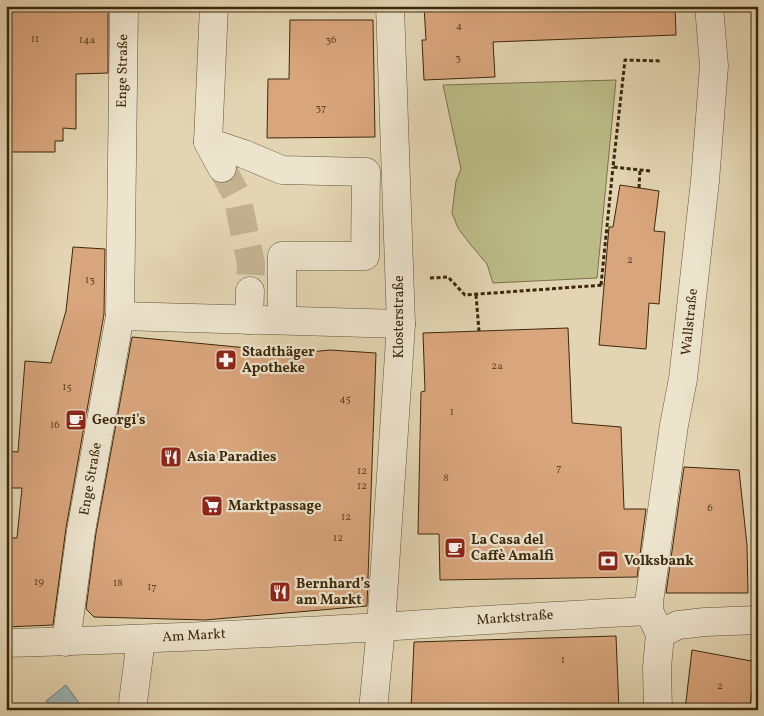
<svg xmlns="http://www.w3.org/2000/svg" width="764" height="716" font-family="Vollkorn,serif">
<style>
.green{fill:#bbbb87;stroke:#7c7249}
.water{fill:#9ab6b8;stroke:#747d73}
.building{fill:#d9a57d;stroke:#3c280b}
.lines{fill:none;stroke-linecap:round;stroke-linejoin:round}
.minor-tunnel{stroke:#c2b291;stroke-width:28;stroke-dasharray:28 14;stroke-linecap:butt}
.minor-casing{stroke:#665335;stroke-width:29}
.path{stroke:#3c280b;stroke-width:3;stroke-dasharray:4 2.5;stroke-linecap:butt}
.minor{stroke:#ede4ce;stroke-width:28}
.labels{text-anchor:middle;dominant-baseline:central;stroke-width:4.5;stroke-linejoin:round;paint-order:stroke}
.number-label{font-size:11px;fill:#634728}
.street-label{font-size:14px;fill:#3c280b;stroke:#ede4ce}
.poi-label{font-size:14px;font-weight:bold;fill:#3c280b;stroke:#ede4ce;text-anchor:start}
</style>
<rect width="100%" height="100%" fill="#e3d5b3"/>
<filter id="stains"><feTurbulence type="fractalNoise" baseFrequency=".004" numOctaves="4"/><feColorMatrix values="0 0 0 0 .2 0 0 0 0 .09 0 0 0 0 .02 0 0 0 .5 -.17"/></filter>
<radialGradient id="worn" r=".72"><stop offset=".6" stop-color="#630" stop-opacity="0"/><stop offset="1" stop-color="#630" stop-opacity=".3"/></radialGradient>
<polygon class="green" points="616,80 597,278 493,283 487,264 470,244 458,228 452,213 456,181 461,169 443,85"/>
<polygon class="water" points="66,685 82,707 78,710 53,710 46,701"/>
<g class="building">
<polygon points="6,6 108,6 108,73 76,74 76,129 63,128 63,141 55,141 55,152 6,152"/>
<polygon points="424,6 675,6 676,35 493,42 495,77 424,80 422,40 426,40"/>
<polygon points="290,20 373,20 375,137 267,138 268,79 289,79"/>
<polygon points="620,185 659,191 654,231 665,232 659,304 649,303 646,349 599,345 609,227 613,227"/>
<polygon points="73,247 105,249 104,314 66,528 53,625 6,627 6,538 17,538 22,488 6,488 6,451 18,452 25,361 51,363 66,311"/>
<polygon points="568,328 572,423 621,427 624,509 646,509 637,577 440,580 439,534 418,534 421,392 425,391 423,333"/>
<polygon points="132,337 300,353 330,350 376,353 367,606 205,620 94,617 86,609 96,533"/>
<polygon points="684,467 739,470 747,545 748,593 666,593"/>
<polygon points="616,636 619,710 411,710 414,642"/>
<polygon points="692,650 757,662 749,710 685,710"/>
</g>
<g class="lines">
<polyline class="minor-tunnel" points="222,168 237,196 251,264 250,291"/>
<g class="minor-casing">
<g id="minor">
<polyline points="214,6 208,142 244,154 282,170 366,172 365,256 282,256 282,320"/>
<polyline points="208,142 222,168"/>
<polyline points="120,316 401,324"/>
<polyline points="249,320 250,291"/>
<polyline points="660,634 649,611 649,602 674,425 683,379 705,181 714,66 709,6"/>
<polyline points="660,634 678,625 705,622 758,620"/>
<polyline points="66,642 81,531 120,316 124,6"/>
<path d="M6 643C131 640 256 634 381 627 470 621 560 615 649 611"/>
<polyline points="132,710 141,639"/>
<polyline points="373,710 381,627 401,324 390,6"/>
<polyline points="658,710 657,668 660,634"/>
</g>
</g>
<g class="path">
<polyline points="650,171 613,167 625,60 661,61"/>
<polyline points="639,188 640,170"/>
<polyline points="430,278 448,277 465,295 604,285"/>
<polyline points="601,285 613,167"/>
<polyline points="476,295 479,331"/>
</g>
<use href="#minor" class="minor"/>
</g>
<defs>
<g id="pharmacy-square" transform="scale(1.125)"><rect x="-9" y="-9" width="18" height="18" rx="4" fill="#8f2418" stroke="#ede4ce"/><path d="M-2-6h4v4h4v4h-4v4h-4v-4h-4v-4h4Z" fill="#fff"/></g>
<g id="cafe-square" transform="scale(1.125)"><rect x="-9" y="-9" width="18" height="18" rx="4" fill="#8f2418" stroke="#ede4ce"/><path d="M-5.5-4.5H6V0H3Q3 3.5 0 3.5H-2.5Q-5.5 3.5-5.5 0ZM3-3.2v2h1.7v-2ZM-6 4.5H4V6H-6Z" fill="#fff"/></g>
<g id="restaurant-square" transform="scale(1.125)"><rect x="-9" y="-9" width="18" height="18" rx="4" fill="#8f2418" stroke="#ede4ce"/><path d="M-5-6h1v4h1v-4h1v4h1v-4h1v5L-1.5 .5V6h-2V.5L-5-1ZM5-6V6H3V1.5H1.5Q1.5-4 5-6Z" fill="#fff"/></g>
<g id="supermarket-square" transform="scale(1.125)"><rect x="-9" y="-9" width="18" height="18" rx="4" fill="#8f2418" stroke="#ede4ce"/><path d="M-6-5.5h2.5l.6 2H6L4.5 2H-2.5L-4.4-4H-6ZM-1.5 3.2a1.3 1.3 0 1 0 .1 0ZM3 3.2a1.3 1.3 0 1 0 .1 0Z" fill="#fff"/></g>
<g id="bank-square" transform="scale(1.125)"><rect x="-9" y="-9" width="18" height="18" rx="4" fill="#8f2418" stroke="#ede4ce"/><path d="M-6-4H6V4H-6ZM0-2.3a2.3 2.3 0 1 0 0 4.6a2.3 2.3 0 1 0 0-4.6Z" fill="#fff"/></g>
</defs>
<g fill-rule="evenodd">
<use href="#pharmacy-square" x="226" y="360"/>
<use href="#cafe-square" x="76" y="420"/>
<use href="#restaurant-square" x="171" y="457"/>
<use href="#supermarket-square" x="212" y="506"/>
<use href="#cafe-square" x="455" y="548"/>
<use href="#bank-square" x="608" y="561"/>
<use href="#restaurant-square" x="280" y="592"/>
</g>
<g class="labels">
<g class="number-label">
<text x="459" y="26">4</text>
<text x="35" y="39">11</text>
<text x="87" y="40">14a</text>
<text x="331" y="40">36</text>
<text x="458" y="58">3</text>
<text x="321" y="108">37</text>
<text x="630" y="260">2</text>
<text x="90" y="280">13</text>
<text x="497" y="366">2a</text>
<text x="67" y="387">15</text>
<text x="345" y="399">45</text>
<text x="452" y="412">1</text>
<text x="55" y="425">16</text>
<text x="559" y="468">7</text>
<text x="362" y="471">12</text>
<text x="446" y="478">8</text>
<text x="362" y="486">12</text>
<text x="710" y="508">6</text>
<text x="346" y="517">12</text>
<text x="338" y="538">12</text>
<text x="39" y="582">19</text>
<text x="118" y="583">18</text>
<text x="152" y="587">17</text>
<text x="563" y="660">1</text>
<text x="720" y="686">2</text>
</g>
<g class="street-label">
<text transform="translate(123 71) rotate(-89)">Enge Straße</text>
<text transform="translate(399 317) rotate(-90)">Klosterstraße</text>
<text transform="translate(690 322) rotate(-84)">Wallstraße</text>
<text transform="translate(91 479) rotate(-80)">Enge Straße</text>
<text transform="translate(515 618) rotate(-4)">Marktstraße</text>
<text transform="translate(194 636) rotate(-3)">Am Markt</text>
</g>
<g class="poi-label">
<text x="242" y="352">Stadthäger<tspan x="242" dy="16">Apotheke</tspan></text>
<text x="92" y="420">Georgi's</text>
<text x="187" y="457">Asia Paradies</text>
<text x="228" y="506">Marktpassage</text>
<text x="471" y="540">La Casa del<tspan x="471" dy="16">Caffè Amalfi</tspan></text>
<text x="624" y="561">Volksbank</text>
<text x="296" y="584">Bernhard’s<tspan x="296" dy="16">am Markt</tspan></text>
</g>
</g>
<rect width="764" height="716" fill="none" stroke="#e3d5b3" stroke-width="25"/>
<rect x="8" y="8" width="749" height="701" fill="none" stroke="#3c280b" stroke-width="2.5"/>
<rect x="12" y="12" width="739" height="691" fill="none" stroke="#3c280b"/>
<rect width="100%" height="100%" filter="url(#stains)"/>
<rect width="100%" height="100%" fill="url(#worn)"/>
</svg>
